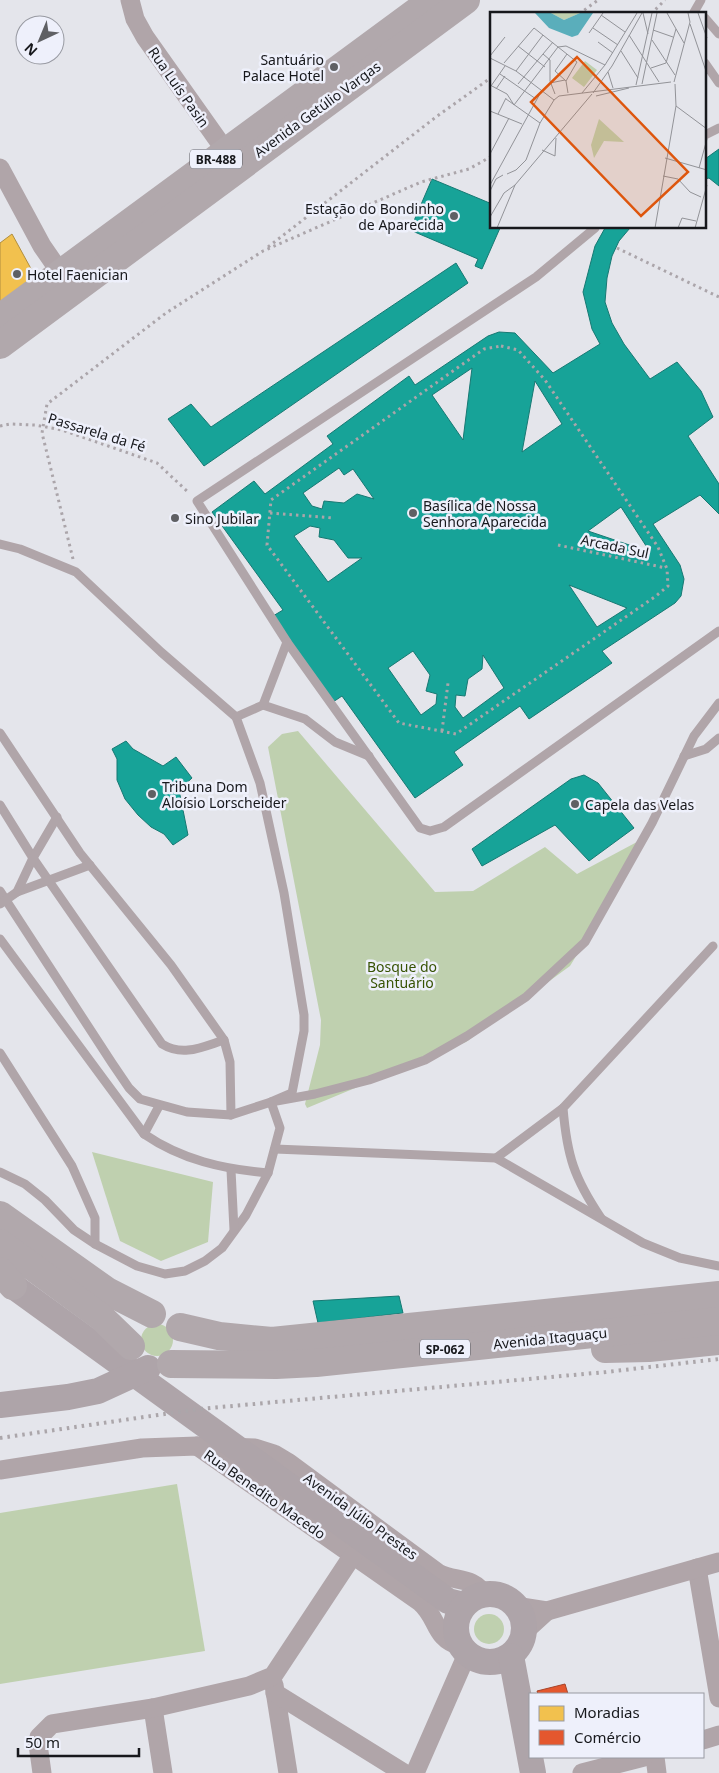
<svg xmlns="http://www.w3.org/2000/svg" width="719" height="1773" font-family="'Noto Sans',sans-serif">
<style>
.green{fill:#bfd0af}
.homes{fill:#f2c14e;stroke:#b08e3f}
.shops{fill:#e4572e;stroke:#a64429}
.public{fill:#17a398;stroke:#177973;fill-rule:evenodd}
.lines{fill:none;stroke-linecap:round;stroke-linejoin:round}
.path{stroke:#aba5aa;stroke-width:3;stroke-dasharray:2.5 4;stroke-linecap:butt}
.service{stroke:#b0a5a9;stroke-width:9}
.minor{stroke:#b0a5a9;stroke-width:19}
.secondary{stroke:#aea4a9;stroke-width:26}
.primary{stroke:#b1a8ac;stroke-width:28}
.rail{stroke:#aba6aa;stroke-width:4;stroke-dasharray:2.5 5;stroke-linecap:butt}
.poi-dot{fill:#5f6064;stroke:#eef0fb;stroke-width:2}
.labels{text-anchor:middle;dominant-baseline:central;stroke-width:5;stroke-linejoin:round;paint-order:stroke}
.shield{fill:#eef0fb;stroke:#58595f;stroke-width:1}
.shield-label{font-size:12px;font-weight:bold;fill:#17181c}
.poi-label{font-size:14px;fill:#17181c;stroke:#eef0fb;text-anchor:start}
.street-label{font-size:14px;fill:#17181c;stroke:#eef0fb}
.park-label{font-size:14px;fill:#375304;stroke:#eef0fb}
.inset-road{fill:none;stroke:#929398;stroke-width:1}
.view{fill:#de560d;fill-opacity:0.15;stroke:#de560d;stroke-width:2.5}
.inset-edge{fill:none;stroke:#17181c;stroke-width:2.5}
</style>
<rect width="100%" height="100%" fill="#e4e5eb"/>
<g class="green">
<polygon points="298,731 435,892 473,891 545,847 577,874 650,835 570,966 466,1042 307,1108 305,1104 320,1045 321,1020 268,747 282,734"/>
<polygon points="92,1152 213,1182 208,1242 161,1261 120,1241"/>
<circle cx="157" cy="1340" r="16"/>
<polygon points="177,1484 205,1651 0,1684 0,1513"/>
<circle cx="489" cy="1629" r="15"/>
</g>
<polygon class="homes" points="12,234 35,276 0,312 0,243"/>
<polygon class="shops" points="565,1684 568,1694 538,1694 537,1691"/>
<g class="public">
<polygon points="719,149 719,186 709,178 705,179 705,159"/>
<polygon points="432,179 492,204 492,228 500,228 482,269 475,266 478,259 410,230"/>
<path d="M605 228H630L619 241 612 256 607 278 605 302 612 323 624 344 650 379 677 362 701 391 713 417 688 436 719 484V514L700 495 653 524 680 565 684 579 681 596 675 603 602 651 612 663 529 719 520 706 454 752 463 765 415 798 342 696 333 702 273 616 283 610 212 512 254 481 265 494 333 444 327 436 409 376 415 385 488 336 499 332 515 333 553 373 600 344 592 329 583 292 595 246ZM472 368 463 440 432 395ZM535 381 562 424 522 452ZM339 468 344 475 353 469 374 499 357 494 344 503 324 501 322 509 312 506 303 493ZM621 507 650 552 588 531ZM310 526 320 528 319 537 334 540 348 558H362L328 582 294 536ZM569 585 627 608 597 627ZM413 651 430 675 426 691 437 694 436 704 421 715 388 668ZM483 655 504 688 463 718 455 707 456 695 465 696 468 679 482 669Z"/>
<polygon points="456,263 468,283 204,466 168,419 191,404 211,427"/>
<polygon points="126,741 133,749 163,766 176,757 192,778 179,790 188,835 173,845 164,834 151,827 138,815 125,799 117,780 117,759 112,749"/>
<polygon points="584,775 598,783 634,828 589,861 555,825 482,866 472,849 571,779"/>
<polygon points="399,1296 403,1313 318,1323 313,1301"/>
</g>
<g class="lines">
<g class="path">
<polyline points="579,14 598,0"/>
<polyline points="651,14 665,0"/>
<polyline points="268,247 436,117 492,77"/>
<polyline points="617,248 719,297"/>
<polygon points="501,346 518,350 545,380 658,547 667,569 668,586 656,596 456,734 399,723 267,545 271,500 484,349"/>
<polyline points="0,426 10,424 35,425 62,430 157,463 189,493"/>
<polyline points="270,513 333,518"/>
<polyline points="558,545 666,568"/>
<polyline points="73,559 42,433 47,404 166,313 263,251 421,182 469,169 492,156"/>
<polyline points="442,731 448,683"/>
</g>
<g class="service">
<polyline points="693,14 701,0"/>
<polyline points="705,18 719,34"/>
<polyline points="705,63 719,83"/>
<polyline points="705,135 719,128"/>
<polyline points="595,228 536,277 197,501 287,642 420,828 430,831 444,827 719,631"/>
<polyline points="0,544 20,549 76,572 161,652 236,717 260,783 284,893 304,1015 304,1031 292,1093 271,1102 280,1128 268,1173 246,1215 222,1248 205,1261 185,1271 165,1274 137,1266 95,1244 74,1230 45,1200 25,1184 0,1172"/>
<polyline points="263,705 305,719 335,742 369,756"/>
<polyline points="236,717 263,705 287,642"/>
<polyline points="0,733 80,853 171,965 224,1040 230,1062 231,1115"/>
<polyline points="684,756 706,749 719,738"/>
<path d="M0 805 33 858 162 1044C183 1057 202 1047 224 1040"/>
<polyline points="0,891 112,1063 129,1088 140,1099 187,1112 231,1115 271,1102 315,1094 369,1080 425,1060 467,1036 526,997 585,942 652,823 694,736 719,703"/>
<polyline points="17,892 90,865"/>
<polyline points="0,904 17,892 33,858 57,817"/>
<path d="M0 939 144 1134C182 1160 223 1169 268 1173"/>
<polyline points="0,1053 72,1166 95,1218 95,1244"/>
<polyline points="144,1134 159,1106"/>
<polyline points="275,1149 496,1158 643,1243 680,1258 719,1266"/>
<polyline points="496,1158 563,1108"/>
<polyline points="231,1170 234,1230"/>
<path d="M601 1218C574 1178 567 1156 563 1108L713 946"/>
</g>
<g class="minor">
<polyline points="130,0 135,19 145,37 232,160"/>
<polyline points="0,168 42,246 67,282"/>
<path d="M197 1446 420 1602C439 1618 433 1638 460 1646"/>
<path d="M0 1470 142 1448 197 1446 255 1448 274 1454 289 1463 438 1573C454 1582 474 1576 484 1595"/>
<polyline points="697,1568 719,1698"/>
<polyline points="515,1606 547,1611 719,1562"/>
<polyline points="524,1632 547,1611"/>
<polyline points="274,1685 288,1773"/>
<polyline points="275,1693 404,1773"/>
<polyline points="153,1708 163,1773"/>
<polyline points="703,1740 719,1735"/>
<polyline points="655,1757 657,1773"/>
<polyline points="42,1773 38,1744 39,1737 52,1724 153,1708 249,1686 273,1676 353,1555"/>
<polyline points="415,1773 467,1654"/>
<polyline points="582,1773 644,1757"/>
</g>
<g class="secondary">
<polyline points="13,1286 448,1601 464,1605"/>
<polyline points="0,1405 68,1397 98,1391 148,1368"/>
<circle cx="490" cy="1628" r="34"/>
<polyline points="511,1656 533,1773"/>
</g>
<g class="primary">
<polyline points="0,318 432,0"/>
<polyline points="0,345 466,0"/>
<polyline points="0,1215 107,1291 152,1314"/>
<polyline points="0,1243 101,1317 131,1346"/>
<polyline points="0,1271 13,1286"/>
<polyline points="180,1327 219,1336 272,1341 719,1295"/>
<polyline points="605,1349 649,1348 719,1341"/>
<polyline points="171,1364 276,1365 316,1363 719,1321"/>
</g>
<polyline class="rail" points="0,1438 199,1409 606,1372 719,1359"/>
</g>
<g class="poi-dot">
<circle cx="334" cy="67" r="5"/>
<circle cx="454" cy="216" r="5"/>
<circle cx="17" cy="274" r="5"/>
<circle cx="413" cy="513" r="5"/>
<circle cx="175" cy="518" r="5"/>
<circle cx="152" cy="794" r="5"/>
<circle cx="575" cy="804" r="5"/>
</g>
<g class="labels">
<g class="shield">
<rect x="190" y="149.5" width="52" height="19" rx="4"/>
<rect x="420" y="1339.5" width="50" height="19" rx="4"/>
</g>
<g class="shield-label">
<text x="216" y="159">BR-488</text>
<text x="445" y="1349">SP-062</text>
</g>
<g class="poi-label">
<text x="324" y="59" text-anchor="end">Santuário<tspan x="324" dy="16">Palace Hotel</tspan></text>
<text x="444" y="208" text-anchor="end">Estação do Bondinho<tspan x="444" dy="16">de Aparecida</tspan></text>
<text x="27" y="274">Hotel Faenician</text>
<text x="423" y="505">Basílica de Nossa<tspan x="423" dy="16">Senhora Aparecida</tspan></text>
<text x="185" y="518">Sino Jubilar</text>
<text x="162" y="786">Tribuna Dom<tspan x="162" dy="16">Aloísio Lorscheider</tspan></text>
<text x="585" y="804">Capela das Velas</text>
</g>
<g class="street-label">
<text transform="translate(179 87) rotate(55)">Rua Luís Pasin</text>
<text transform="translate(317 109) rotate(-36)">Avenida Getúlio Vargas</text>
<text transform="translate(97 432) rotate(17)">Passarela da Fé</text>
<text transform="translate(615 546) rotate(12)">Arcada Sul</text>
<text transform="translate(550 1338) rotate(-6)">Avenida Itaguaçu</text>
<text transform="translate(265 1494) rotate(35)">Rua Benedito Macedo</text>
<text transform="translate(361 1516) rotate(36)">Avenida Júlio Prestes</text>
</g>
<g class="park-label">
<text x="402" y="966">Bosque do<tspan x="402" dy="16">Santuário</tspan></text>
</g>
</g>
<g transform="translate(490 12)">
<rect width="216" height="216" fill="#e4e5eb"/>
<path d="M61 1H90L74 8ZM95 49 107 58 94 75 82 66ZM109 107 134 130 114 129 104 146 101 133Z" fill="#bfd0af"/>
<path d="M45 1H61L74 8 90 1H103L88 23 82 25 59 16Z" fill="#5aaebb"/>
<path class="inset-road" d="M153 1 158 22M177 1 194 31M208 1 217 26M111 3 135 20M200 12 217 62M103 16 128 33M163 18 183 25M99 21 113 1M139 23 169 70M162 28 185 63M108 30 123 41M28 34 55 55M131 39 148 66M53 42 60 48V69L65 82M0 44 15 25M0 46 26 59 64 88 69 84 181 70M14 51 44 16 87 50 76 69 78 81M161 56 176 51 186 17M26 59 53 23M118 60 123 76M10 62 46 87M76 69 65 59 77 42M184 70 200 10 198 1M60 71 75 68M28 72 63 30M152 72 167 1M0 73 17 82 24 93 68 35 76 34 115 53M146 73 162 1M1 74 15 54M6 77 15 64M92 81 115 53 147 1M103 81 122 54 152 1M106 84 139 76M16 87 50 111M186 94 217 117M0 99 32 112M8 102 16 86M52 138 65 144 66 126M0 142 19 106M175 146 217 158M209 156 217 127M17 162 26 158 36 148 50 111 64 88M173 164 188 167 200 180 211 185M0 173 52 78M0 179 6 167 13 163M0 205 14 181 25 173M7 216 25 173 102 82M165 216 186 94 185 72M188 216 192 206 206 209M205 216 217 173"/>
<path class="view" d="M87 45 198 160 151 204 41 90Z"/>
<rect width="216" height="216" class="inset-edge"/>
</g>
<rect x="529" y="1693" width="175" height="65" fill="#eef0fb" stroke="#989aa2"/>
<rect x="539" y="1706" width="25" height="15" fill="#f2c14e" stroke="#989aa2"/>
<text x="574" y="1718" font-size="15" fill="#17181c">Moradias</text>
<rect x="539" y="1730" width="25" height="15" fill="#e4572e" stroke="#989aa2"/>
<text x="574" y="1743" font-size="15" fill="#17181c">Comércio</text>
<g transform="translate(40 40) rotate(224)"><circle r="24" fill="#eef0fb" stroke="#989aa2"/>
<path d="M0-4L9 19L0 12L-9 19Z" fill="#5f6064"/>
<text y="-8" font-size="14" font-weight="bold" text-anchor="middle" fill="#17181c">N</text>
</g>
<path d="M18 1748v8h121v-8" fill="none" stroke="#17181c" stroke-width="2.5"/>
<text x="25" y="1748" font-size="15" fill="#17181c" stroke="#eef0fb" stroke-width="4" paint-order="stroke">50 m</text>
</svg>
